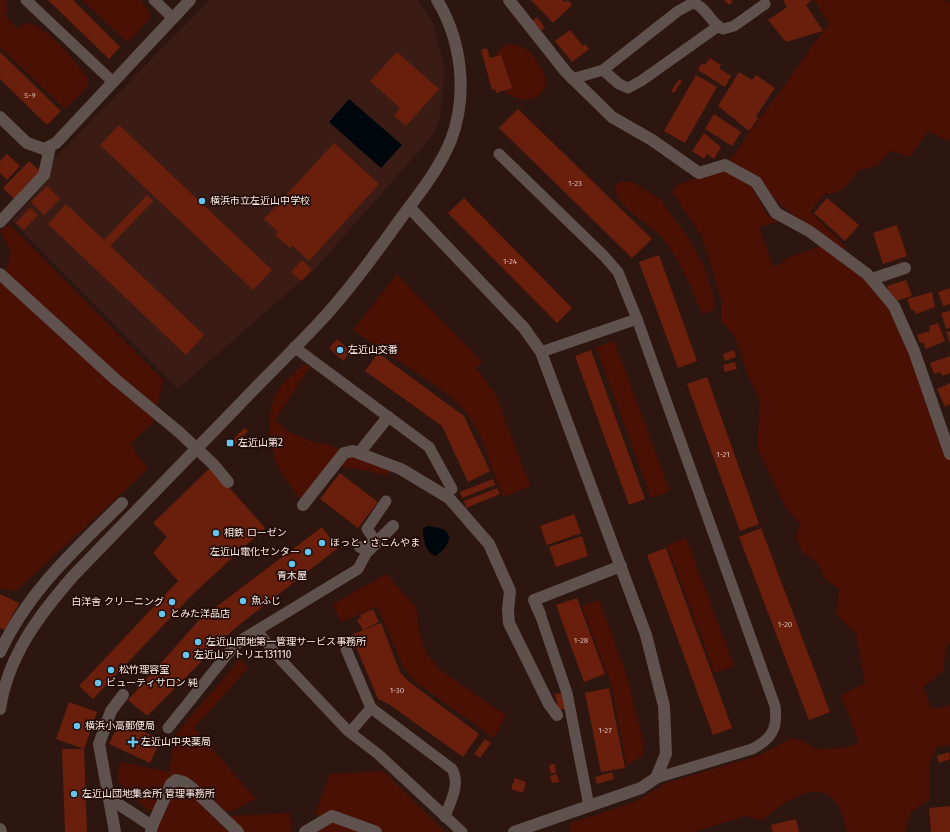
<svg xmlns="http://www.w3.org/2000/svg" width="950" height="832" font-family="'Fira Sans','Noto Sans JP',sans-serif">
<style>
.built{fill:#3a1c15}
.green{fill:#4b1004}
.water{fill:#00070c}
.building{fill:#6a1e0c}
.lines{fill:none;stroke-linecap:round;stroke-linejoin:round}
.service{stroke:#5e514e;stroke-width:11}
.pedestrian{stroke:#5e514e;stroke-width:12}
.minor{stroke:#5e514e;stroke-width:12}
.tertiary{stroke:#5e514e;stroke-width:12}
.pedestrian-bridge{stroke:#5e514e;stroke-width:12}
.poi-dot{fill:#65c5ef;stroke:#230c07;stroke-width:1.5}
.labels{text-anchor:middle;dominant-baseline:central;stroke-width:3.5;stroke-linejoin:round;paint-order:stroke}
.number-label{font-size:8px;fill:#d8bbb3}
.poi-label{font-size:10px;fill:#fdefeb;stroke:#230c07;text-anchor:start}
</style>
<rect width="100%" height="100%" fill="#2d1510"/>
<polygon class="built" points="209,0 417,0 432,21 445,69 440,118 434,134 316,268 178,389 12,221 48,180 54,159"/>
<g class="green">
<path d="M0 0H5L8 9 4 15 17 28H20L24 23C44 21 76 63 88 78L87 87 65 109 0 47Z"/>
<polygon points="82,0 141,0 150,13 149,19 128,43"/>
<path d="M814 0H942L950 3V142L928 131 910 157 891 151 876 166 859 170C850 182 842 196 825 193L810 212 844 245V250L783 207 757 180 730 160 829 23Z"/>
<path d="M507 44C524 46 530 49 539 64 569 112 483 115 497 52Z"/>
<path d="M723 170 751 185 768 216 778 222 759 227 773 267 782 263 785 259 822 246 866 278 893 310 950 458V642L946 646 943 671 923 687 931 708 944 707 950 704V745L936 748 930 762V800C912 810 909 810 906 832H847C845 825 844 817 841 811 822 771 784 803 762 820L745 816 694 832H570L571 823 635 802 666 783 757 756 791 739 802 740 816 749 844 748 859 743 841 695 865 683 856 634 836 614 839 589 824 578 817 562 803 553 796 538 800 523 787 510 757 448 760 401 748 375 735 337 722 322V303L702 237 672 192 677 185Z"/>
<path d="M620 182H633L661 200 690 240 704 266 714 297 715 307 712 311 702 314C691 289 681 261 664 240 649 222 620 211 614 187Z"/>
<polygon points="9,224 163,380 153,423 130,444 148,469 16,591 0,589 0,270 7,269 11,252 0,231"/>
<polygon points="397,274 482,362 476,368 496,395 530,486 503,497 480,435 466,412 450,396 353,330"/>
<polygon points="614,341 670,491 651,498 596,347"/>
<path d="M304 364 310 367 275 420 289 432 310 441 330 445 355 457 392 470 385 476 369 471 339 466 302 501C280 475 266 452 270 417 271 410 272 401 275 395 281 384 295 373 304 364Z"/>
<polygon points="686,538 734,666 715,673 667,545"/>
<polygon points="386,574 416,607 421,641 428,655 439,669 506,716 494,738 414,681 404,668 377,606 341,622 333,604"/>
<polygon points="599,600 626,674 644,744 643,755 627,766 611,683 582,606"/>
<polygon points="240,659 248,668 194,728 256,799 232,811 206,810 228,832 155,832 156,826 168,809 148,811 117,781 120,762 169,772 175,735"/>
<polygon points="383,771 445,832 313,832 333,821 315,814 330,774"/>
<polygon points="290,813 292,832 242,832 225,816"/>
</g>
<g class="water">
<polygon points="349,99 402,145 381,168 329,122"/>
<path d="M427 526C431 527 436 527 440 528 458 534 445 551 435 556 425 552 423 539 423 529Z"/>
</g>
<g class="building">
<polygon points="48,0 73,0 120,47 109,59"/>
<polygon points="531,0 562,0 565,2 568,0 572,5 553,23"/>
<polygon points="724,0 731,0 733,2 729,5"/>
<polygon points="785,0 812,0 806,5 823,31 786,42 768,20 787,7 783,1"/>
<polygon points="537,17 545,28 540,31 532,21"/>
<polygon points="570,30 583,46 585,44 589,49 572,62 555,41"/>
<polygon points="487,48 490,58 501,55 512,88 496,93 495,89 492,90 481,50"/>
<polygon points="0,52 61,111 47,125 0,79"/>
<polygon points="397,52 439,89 406,126 394,116 400,108 370,81"/>
<polygon points="710,58 721,65 719,68 731,76 725,87 698,70 702,63 705,65"/>
<polygon points="739,72 752,80 756,75 775,88 756,116 758,118 749,131 718,106"/>
<polygon points="696,75 717,87 685,143 664,131"/>
<polygon points="679,79 682,81 674,93 671,91"/>
<polygon points="518,109 652,239 632,258 499,128"/>
<polygon points="714,114 741,132 732,146 705,129"/>
<polygon points="119,125 272,270 253,290 100,145"/>
<polygon points="704,133 721,147 714,159 707,154 704,159 692,151"/>
<polygon points="334,143 379,184 309,261 292,245 290,248 275,235 278,232 264,219"/>
<polygon points="7,154 20,166 7,180 0,173 0,161"/>
<polygon points="29,161 40,171 14,199 3,188"/>
<polygon points="47,186 60,199 44,215 31,202"/>
<polygon points="147,195 153,201 110,246 104,240"/>
<polygon points="464,198 572,308 557,323 448,213"/>
<polygon points="827,198 859,225 845,241 814,213"/>
<polygon points="66,204 204,335 186,355 48,224"/>
<polygon points="30,208 38,215 24,230 16,223"/>
<polygon points="897,225 907,256 883,264 873,233"/>
<polygon points="659,255 697,361 678,368 639,262"/>
<polygon points="302,260 312,270 301,281 291,272"/>
<polygon points="906,280 912,296 893,302 887,286"/>
<polygon points="950,288 950,304 943,306 938,292"/>
<polygon points="932,292 935,307 916,314 914,310 911,310 907,299"/>
<polygon points="950,311 950,328 946,329 941,313"/>
<polygon points="938,323 945,341 926,349 923,342 920,343 917,335 930,331 929,326"/>
<polygon points="950,331 950,343 946,332"/>
<polygon points="337,339 351,352 343,361 329,348"/>
<polygon points="591,350 645,499 629,505 575,356"/>
<polygon points="734,350 736,357 725,361 723,354"/>
<polygon points="378,353 464,416 490,471 468,482 442,426 365,371"/>
<polygon points="950,356 950,373 942,376 940,372 934,374 930,363"/>
<polygon points="735,362 737,369 725,372 723,365"/>
<polygon points="707,377 759,524 740,531 687,384"/>
<polygon points="950,383 950,404 945,407 937,389"/>
<polygon points="244,428 248,431 233,446 230,443"/>
<polygon points="211,467 265,528 193,594 93,699 79,686 178,581 153,553 167,537 153,523"/>
<polygon points="340,473 378,502 358,528 320,499"/>
<polygon points="493,479 495,485 462,498 460,492"/>
<polygon points="497,488 500,494 466,508 464,501"/>
<polygon points="574,514 581,533 547,545 540,526"/>
<polygon points="322,527 338,548 234,629 147,716 128,700 208,610 212,610"/>
<polygon points="761,528 830,712 809,720 739,537"/>
<polygon points="582,536 588,556 556,567 549,547"/>
<polygon points="666,548 732,728 713,735 647,555"/>
<polygon points="0,594 19,603 5,630 0,628"/>
<polygon points="577,598 605,674 584,682 556,605"/>
<polygon points="373,609 379,622 363,630 357,620 361,618 360,615"/>
<polygon points="381,623 400,672 408,681 479,734 463,757 390,705 378,699 351,635"/>
<polygon points="609,688 625,768 601,772 585,693"/>
<polygon points="562,693 566,709 559,710 555,694"/>
<polygon points="69,702 97,712 84,749 56,739"/>
<polygon points="120,721 161,740 150,763 109,744"/>
<polygon points="485,739 491,743 480,758 474,754"/>
<polygon points="62,749 84,749 87,832 65,832"/>
<polygon points="949,752 950,759 939,763 937,756"/>
<polygon points="555,764 556,773 550,773 549,765"/>
<polygon points="612,772 614,779 597,784 595,777"/>
<polygon points="557,774 559,782 552,783 550,776"/>
<polygon points="515,778 526,782 523,793 511,789"/>
<polygon points="950,806 950,832 931,832 929,808"/>
<polygon points="796,819 799,832 773,832 771,825"/>
</g>
<g class="lines">
<g class="service">
<polyline points="26,0 113,82"/>
<polyline points="154,0 173,18"/>
<polyline points="603,70 619,84 628,88 641,81 717,27"/>
<path d="M572 79 603 70 678 11 693 3C707 7 710 23 723 29L734 26 765 4"/>
<path d="M499 154 604 256 618 272 637 319 775 706C778 728 772 739 752 749L656 778"/>
<polyline points="294,347 429,447 452,489"/>
<polyline points="541,352 637,319"/>
<polyline points="540,614 567,693 589,806"/>
<polyline points="257,631 282,661 348,731 378,754 462,832"/>
<path d="M346 649 371 708 452 769C461 784 450 802 445 817"/>
<polyline points="168,728 230,651 241,640 358,569 374,539 367,529 386,501"/>
<polyline points="350,732 371,708"/>
</g>
<g class="pedestrian">
<polyline points="0,222 44,175 50,147"/>
<polyline points="0,274 115,379 179,432"/>
<polyline points="359,453 388,417"/>
<polyline points="303,505 344,453 353,451 401,469 449,498 489,544 510,591 508,610 509,623 549,704 557,715"/>
<polyline points="360,547 368,551 393,526"/>
<polyline points="540,614 534,600 621,566"/>
<path d="M0 652C29 590 74 551 122 503"/>
<polyline points="109,798 152,826"/>
<polyline points="115,832 99,744 111,711 123,695"/>
<polyline points="151,832 152,826 171,784 176,780 184,782 192,788 238,832"/>
<polyline points="305,832 332,816 376,832"/>
</g>
<g class="minor">
<polyline points="509,0 566,72 612,117 652,140 699,173 725,165 756,182 776,213 809,231 867,274 894,306 914,351 950,454"/>
<polyline points="0,117 27,143 44,149 56,143 190,0"/>
<polyline points="409,207 524,328 541,352 646,635 664,706 666,754 656,778 641,788 514,832"/>
<polyline points="872,279 905,268"/>
</g>
<g class="tertiary">
<path d="M0 709C8 655 40 614 74 575 128 519 182 463 236 408 266 376 298 346 327 314 352 286 374 256 396 225 416 197 438 172 451 140 468 95 462 41 437 0"/>
<polyline points="0,829 1,832"/>
</g>
<polyline class="pedestrian-bridge" points="179,432 213,464 228,482"/>
</g>
<g class="poi-dot">
<circle cx="202" cy="201" r="4"/>
<circle cx="340" cy="350" r="4"/>
<rect x="226" y="439" width="8" height="8" rx="2"/>
<circle cx="216" cy="533" r="4"/>
<circle cx="322" cy="543" r="4"/>
<circle cx="308" cy="552" r="4"/>
<circle cx="292" cy="564" r="4"/>
<circle cx="243" cy="601" r="4"/>
<circle cx="172" cy="602" r="4"/>
<circle cx="162" cy="614" r="4"/>
<circle cx="198" cy="642" r="4"/>
<circle cx="186" cy="655" r="4"/>
<circle cx="111" cy="670" r="4"/>
<circle cx="98" cy="683" r="4"/>
<circle cx="77" cy="726" r="4"/>
<path d="M131 736h4v4h4v4h-4v4h-4v-4h-4v-4h4z"/>
<circle cx="74" cy="794" r="4"/>
</g>
<g class="labels">
<g class="number-label">
<text x="30" y="95">5-9</text>
<text x="575" y="183">1-23</text>
<text x="510" y="261">1-24</text>
<text x="723" y="454">1-21</text>
<text x="785" y="624">1-20</text>
<text x="581" y="640">1-28</text>
<text x="397" y="690">1-30</text>
<text x="605" y="730">1-27</text>
</g>
<g class="poi-label">
<text x="210" y="201">横浜市立左近山中学校</text>
<text x="348" y="350">左近山交番</text>
<text x="238" y="443">左近山第2</text>
<text x="224" y="533">相鉄 ローゼン</text>
<text x="330" y="543">ほっと・さこんやま</text>
<text x="300" y="552" text-anchor="end">左近山電化センター</text>
<text x="292" y="576" text-anchor="middle">青木屋</text>
<text x="251" y="601">魚ふじ</text>
<text x="164" y="602" text-anchor="end">白洋舎 クリーニング</text>
<text x="170" y="614">とみた洋品店</text>
<text x="206" y="642">左近山団地第一管理サービス事務所</text>
<text x="194" y="655">左近山アトリエ131110</text>
<text x="119" y="670">松竹理容室</text>
<text x="106" y="683">ビューティサロン 純</text>
<text x="85" y="726">横浜小高郵便局</text>
<text x="141" y="742">左近山中央薬局</text>
<text x="82" y="794">左近山団地集会所 管理事務所</text>
</g>
</g>
</svg>
